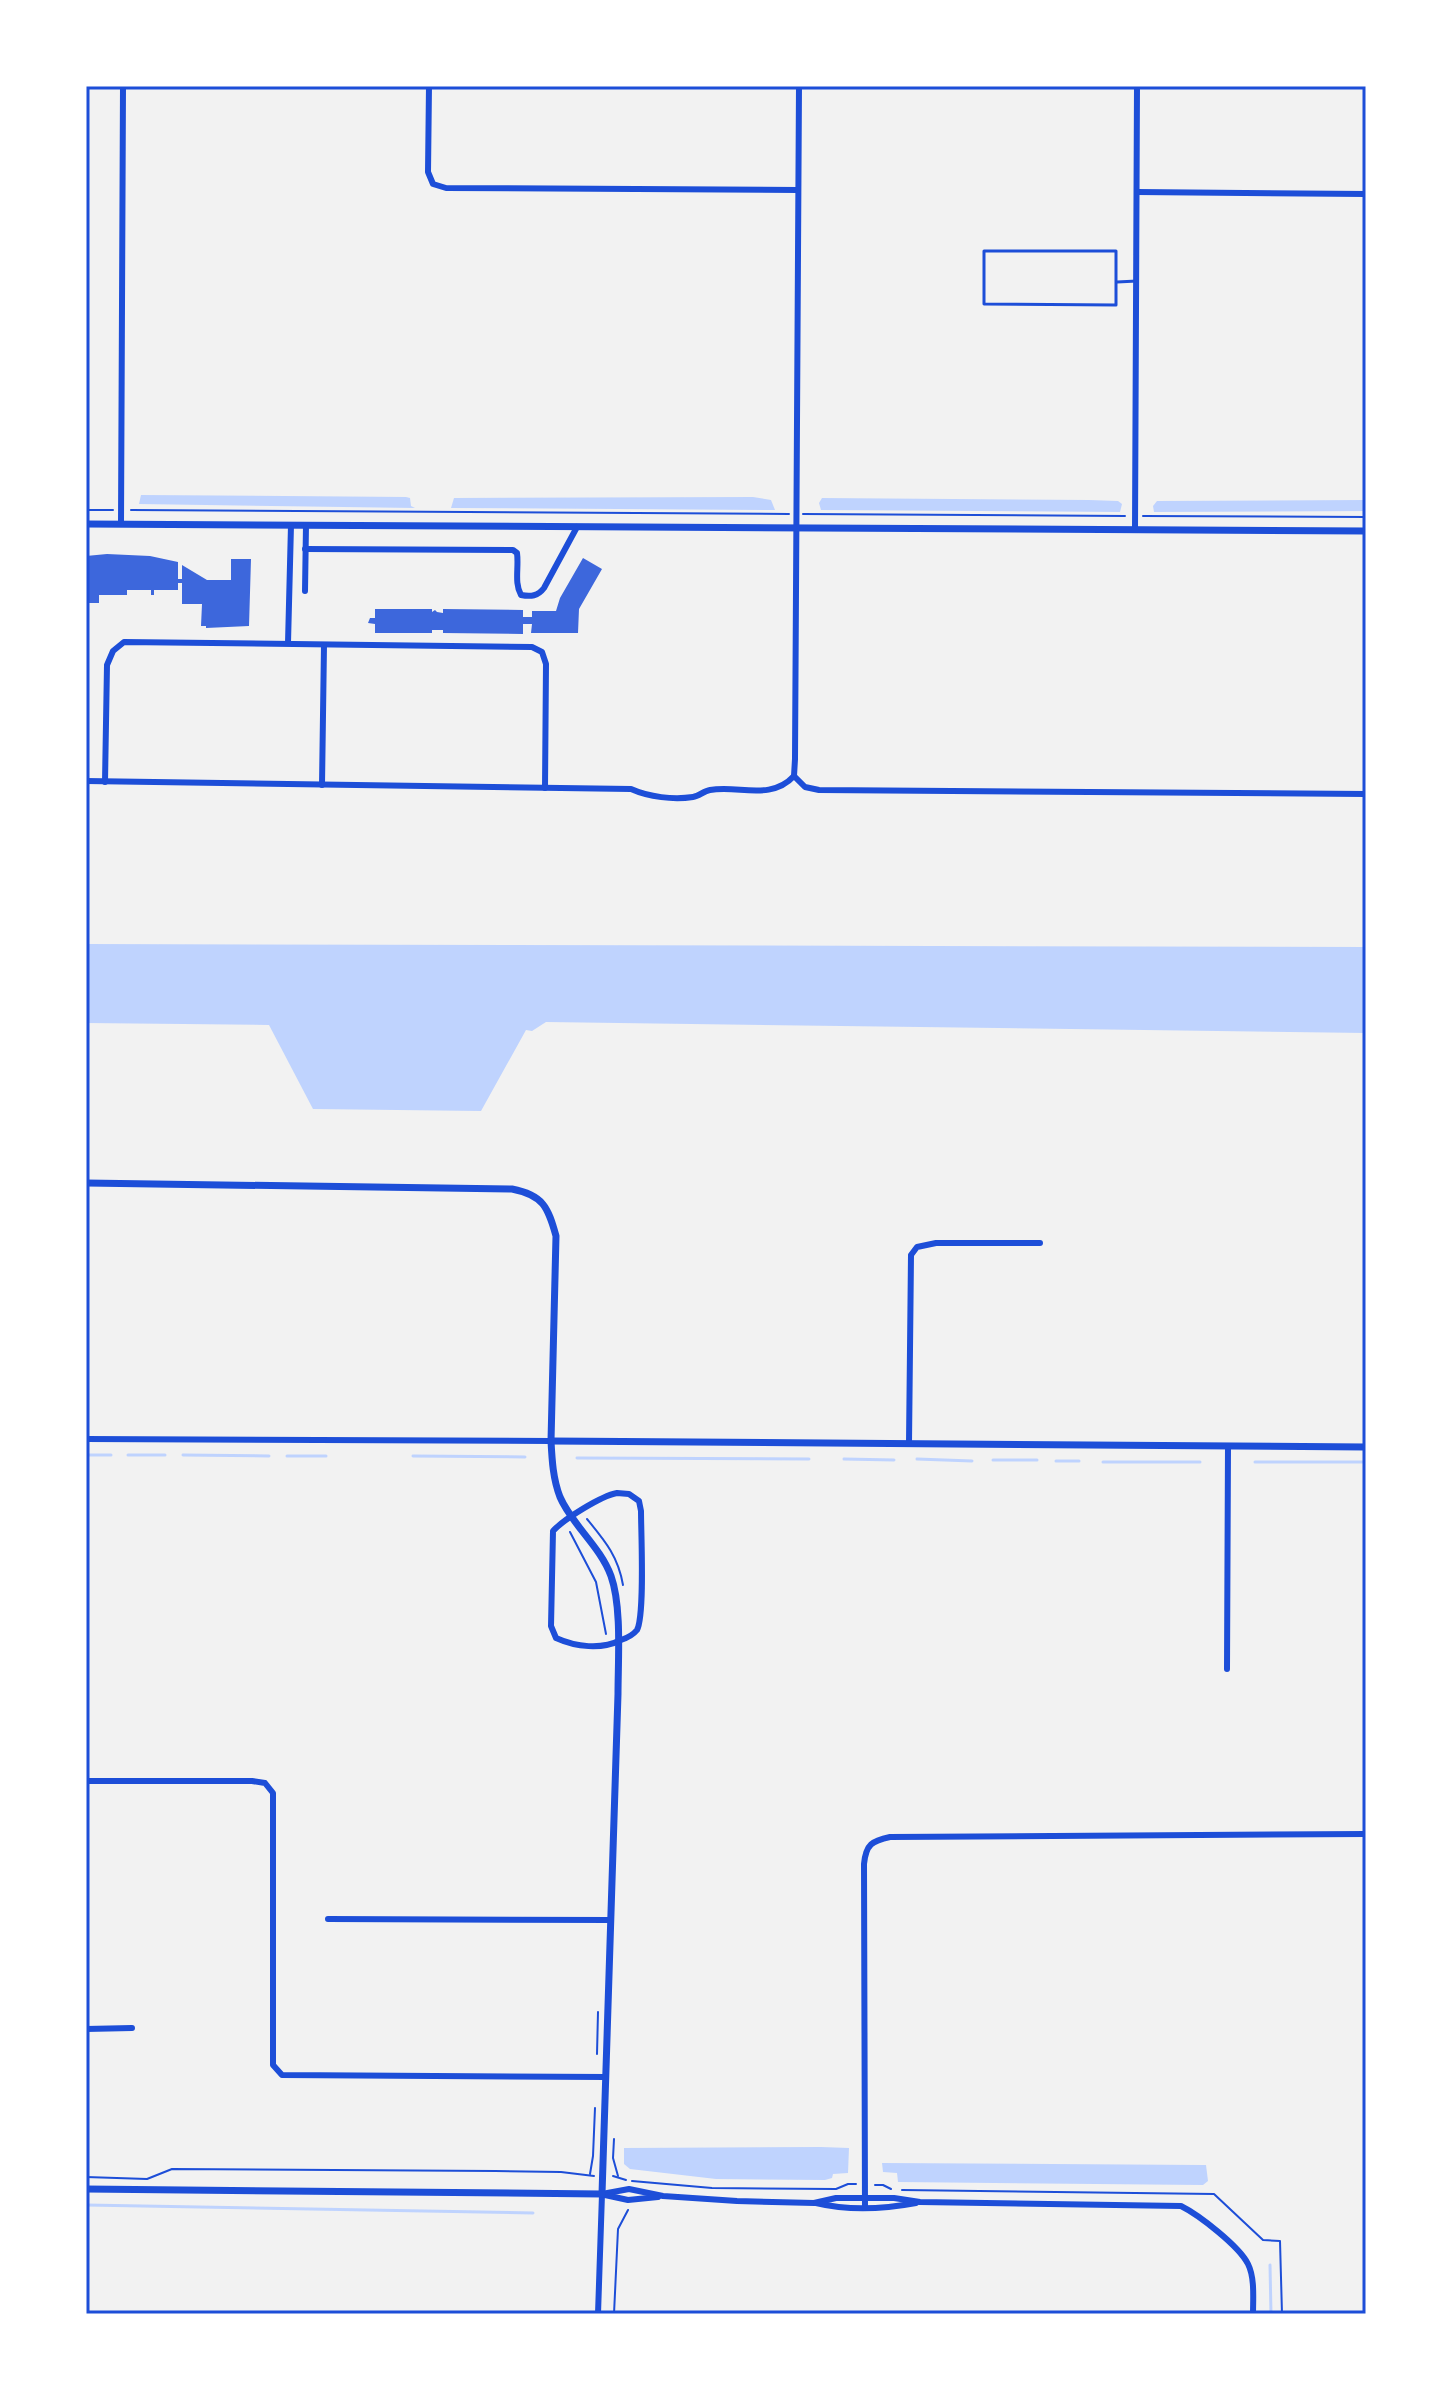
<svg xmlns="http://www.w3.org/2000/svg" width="1452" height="2400" font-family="'Fira Sans',sans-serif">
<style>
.water{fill:#bfd3fe}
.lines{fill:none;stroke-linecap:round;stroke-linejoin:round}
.stream{stroke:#bfd3fe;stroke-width:3}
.building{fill:#3d67dc}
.path{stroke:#1d4ed8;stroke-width:2}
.service{stroke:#1d4ed8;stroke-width:3}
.minor{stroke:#1d4ed8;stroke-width:6}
.tertiary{stroke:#1d4ed8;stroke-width:7}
.neatline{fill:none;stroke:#1d4ed8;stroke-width:3}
</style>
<rect width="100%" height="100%" fill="#f2f2f2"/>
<g class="water">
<polygon points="141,495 406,497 410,498 411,506 415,508 139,504"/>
<polygon points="753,497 771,500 775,510 451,508 454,498"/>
<polygon points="822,498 1089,500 1118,501 1122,504 1120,512 821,510 819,503"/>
<polygon points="1366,500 1366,511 1154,512 1153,506 1157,501"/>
<polygon points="86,944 1366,947 1366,1033 546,1022 532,1031 526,1030 481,1111 313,1109 269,1025 86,1023"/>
<polygon points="821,2147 849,2148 848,2173 833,2174 832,2178 825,2180 716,2179 630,2169 624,2164 624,2148"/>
<polygon points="882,2163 1203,2165 1206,2165 1208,2181 1203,2185 898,2182 897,2173 883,2172"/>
</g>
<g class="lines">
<g class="stream">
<polyline points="86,1455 111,1455"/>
<polyline points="128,1455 165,1455"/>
<polyline points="183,1455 269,1456"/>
<polyline points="287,1456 326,1456"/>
<polyline points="413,1456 525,1457"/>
<polyline points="577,1458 809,1459"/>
<polyline points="844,1459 894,1460"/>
<polyline points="917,1459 972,1461"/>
<polyline points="993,1460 1037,1460"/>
<polyline points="1056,1461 1079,1461"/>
<polyline points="1103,1462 1200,1462"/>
<polyline points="1255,1462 1366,1462"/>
<polyline points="86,2205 533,2213"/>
<polyline points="1270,2265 1271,2314"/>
</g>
</g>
<g class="building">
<polygon points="107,554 150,556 178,562 178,579 182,579 182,565 207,580 231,580 231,559 251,559 249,626 206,628 206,626 201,626 202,604 182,604 182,583 178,583 178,590 154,590 154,595 151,595 151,590 127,590 127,595 99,595 99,603 86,603 86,556"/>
<polygon points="583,558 602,569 579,609 578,633 531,633 532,624 523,624 523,634 443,633 443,630 432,630 432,633 375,633 375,624 368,623 370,618 375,618 375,609 432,609 432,612 435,610 437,612 443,613 443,609 523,610 523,617 532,617 532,611 556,611 560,598"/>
</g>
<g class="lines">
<g class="path">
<polyline points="86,510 113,510"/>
<polyline points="131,510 789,514"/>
<polyline points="803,514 1125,516"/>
<polyline points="1143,516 1366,517"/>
<path d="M587 1519C605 1541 618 1556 623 1585"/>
<polyline points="570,1532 596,1582 606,1634"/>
<polyline points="597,2054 598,2012"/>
<polyline points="614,2139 613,2158 618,2176"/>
<polyline points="590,2174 593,2156 595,2108"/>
<polyline points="613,2176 626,2180"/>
<polyline points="86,2177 147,2179 172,2169 495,2171 561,2172 594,2176"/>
<polyline points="632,2181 712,2188 836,2189 848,2184 856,2184"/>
<polyline points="875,2185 883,2185 891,2189"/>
<polyline points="902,2190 1214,2194 1263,2240 1280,2241 1282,2314"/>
<polyline points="614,2314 618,2229 628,2210"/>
</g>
<g class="service">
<polygon points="984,251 1116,251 1116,305 984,304"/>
<polyline points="1117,282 1137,281"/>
</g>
<g class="minor">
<polyline points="429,86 428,172 433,184 446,188 798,190"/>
<polyline points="1137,192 1366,194"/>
<polyline points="121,524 123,86"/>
<polyline points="1135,530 1137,86"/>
<path d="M305 549 513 550 517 553C519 567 514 583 521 595 531 597 538 596 544 588L577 527"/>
<polyline points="305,591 306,525"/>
<polyline points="288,643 291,525"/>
<polyline points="794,776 805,787 819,790 1366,794"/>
<path d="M86 781 631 789C649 797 673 800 693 797 699 796 704 791 710 790 739 785 771 801 794 776L795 759 799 86"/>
<polyline points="105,782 107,665 113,651 124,642 532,647 542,652 546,664 545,788"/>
<polyline points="322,785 324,645"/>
<polyline points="86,1439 551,1441"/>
<polyline points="909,1443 911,1255 917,1247 936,1243 1040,1243"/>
<path d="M617 1493 629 1494 639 1501 641 1511C641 1533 645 1615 637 1630 633 1635 627 1638 621 1640 601 1650 576 1647 556 1638L551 1626 553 1531C564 1519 601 1496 617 1493Z"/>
<polyline points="1227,1669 1228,1446"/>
<polyline points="86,1781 252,1781 265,1783 273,1793 273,2065 282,2075 606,2077"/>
<polyline points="328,1919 611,1920"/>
<polyline points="86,2029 132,2028"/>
<path d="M602 2194 629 2189 663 2196 737 2201 814 2203 836 2198H894L920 2202 1181 2206C1199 2215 1239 2246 1248 2264 1255 2278 1253 2299 1253 2314"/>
<polyline points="605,2195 628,2200 658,2197"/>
<path d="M816 2203C849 2211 884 2209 916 2203"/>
<path d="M865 2208 864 1864C866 1844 872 1841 890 1837L1366 1834"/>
<polyline points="598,2314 602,2194"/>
</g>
<g class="tertiary">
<polyline points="86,524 1366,531"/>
<path d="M86 1183 512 1189C543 1195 548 1207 556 1236L551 1441C552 1460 553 1479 560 1497 572 1525 600 1546 611 1576 622 1607 618 1660 618 1694L602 2194 86 2189"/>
<polyline points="551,1441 1366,1447"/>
</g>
</g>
<rect width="1452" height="2400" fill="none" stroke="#ffffff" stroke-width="176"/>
<rect x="88" y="88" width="1276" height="2224" class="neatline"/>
</svg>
